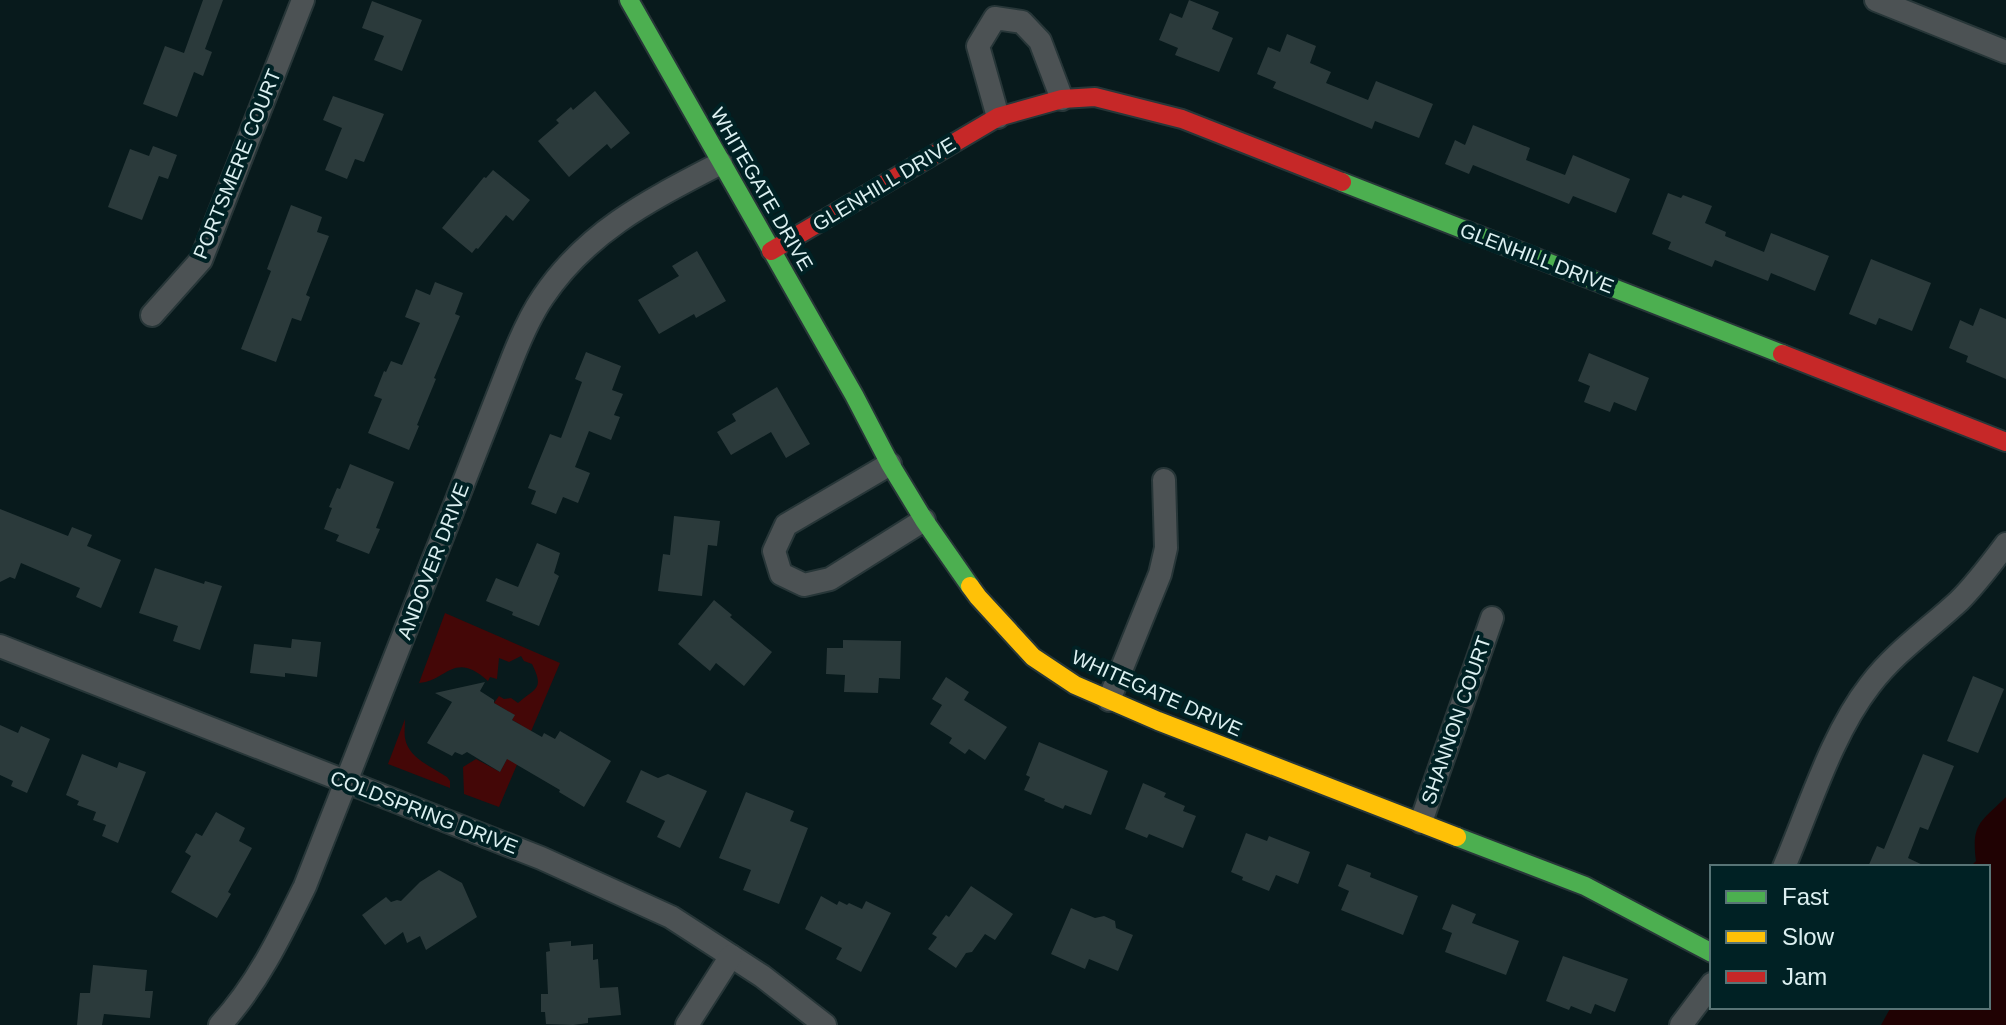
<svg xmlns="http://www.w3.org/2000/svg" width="2006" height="1025" font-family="Helvetica,sans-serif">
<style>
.green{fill:#440707}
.water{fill:#200203}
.building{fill:#2b3a3b}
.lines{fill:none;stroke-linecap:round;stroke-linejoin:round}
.street-casing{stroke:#273638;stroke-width:26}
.fast-casing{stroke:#273638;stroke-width:22}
.slow-casing{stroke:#273638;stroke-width:22}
.jam-casing{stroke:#273638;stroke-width:22}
.street{stroke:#4c5254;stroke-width:22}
.fast{stroke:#4caf50;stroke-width:18}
.slow{stroke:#ffc107;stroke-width:18}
.jam{stroke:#c62828;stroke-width:18}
.labels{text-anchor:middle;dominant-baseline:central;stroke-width:8;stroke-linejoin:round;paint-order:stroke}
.street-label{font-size:20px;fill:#dcf0f1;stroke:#002124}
</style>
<rect width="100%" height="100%" fill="#081a1c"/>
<g class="green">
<path d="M445 613 560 663 499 807 464 794 463 767 476 759 500 772 522 731 521 725 512 720 514 715 494 703 499 696 504 699 511 698 518 703C535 688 545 690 532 664L524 661 521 656 509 662 499 658 497 679 490 677 488 681C454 650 447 681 419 683Z"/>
<path d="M405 719C405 725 404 732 405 738 408 758 432 767 447 777L450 781V788L388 764Z"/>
</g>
<path class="water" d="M2006 797V1025H1881L1891 1007H1988V867H1974L1973 864 1976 861C1971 823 1981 822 2006 797Z"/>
<g class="building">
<polygon points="203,0 223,0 205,49 212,52 203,76 194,72 177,117 143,104 165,46 184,53"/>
<polygon points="1189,0 1219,12 1212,29 1233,38 1219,72 1175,55 1178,48 1159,40 1170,13 1182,18"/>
<polygon points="372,1 422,20 402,71 374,60 384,36 362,28"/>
<polygon points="1287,34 1316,46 1310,63 1331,72 1326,83 1368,100 1376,81 1433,104 1419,138 1375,121 1372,129 1273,88 1276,82 1257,74 1268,47 1280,52"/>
<polygon points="595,91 630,133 611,149 607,144 569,177 538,141 559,123 556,120 571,107 573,110"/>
<polygon points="333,96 384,114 364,162 355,159 347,179 325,170 342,128 323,120"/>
<polygon points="1473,125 1530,148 1526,160 1565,175 1573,155 1630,179 1616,213 1573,196 1569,204 1473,165 1469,174 1445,164 1455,140 1465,145"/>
<polygon points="153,146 177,155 168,179 159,176 142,220 108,207 130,149 149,156"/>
<polygon points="493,170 530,200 513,221 506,215 478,249 476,248 472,253 442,228 484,177 486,178"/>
<polygon points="1668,193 1681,198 1683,195 1712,206 1705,223 1726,232 1725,236 1764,252 1771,233 1829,256 1815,291 1771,273 1768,281 1715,260 1712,267 1668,249 1671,242 1652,234"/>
<polygon points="291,205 322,217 317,232 329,236 306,295 310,297 301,321 292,318 276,362 241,349 271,271 267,269"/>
<polygon points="697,251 726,301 696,318 694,314 659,334 638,300 679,276 672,266"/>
<polygon points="1871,259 1931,283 1912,331 1879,318 1876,325 1849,314"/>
<polygon points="435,282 463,293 455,314 460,316 434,378 436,379 417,425 419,426 409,450 368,433 382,399 374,396 384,371 386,372 391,361 402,365 420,323 405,317 416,289 430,295"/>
<polygon points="1980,308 2006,319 2006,379 1966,362 1968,356 1949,348 1960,320 1973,326"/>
<polygon points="586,352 621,366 612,390 623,394 614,415 620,417 611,440 589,431 575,467 590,473 578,503 563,497 556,514 531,504 536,491 528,488 550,434 561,438 582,382 575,379"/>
<polygon points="1589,353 1649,378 1636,411 1614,402 1610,412 1584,402 1590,386 1578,381"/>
<polygon points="777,387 810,444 786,458 771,432 731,455 717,432 736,421 732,414"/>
<polygon points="350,464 394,482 376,528 380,529 369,554 336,541 339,535 324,529 332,508 329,507 337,488 340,489"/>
<polygon points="0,509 68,536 72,527 92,535 87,546 121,560 101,608 76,597 80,588 21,563 15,579 10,577 0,582"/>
<polygon points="674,516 720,521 717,546 708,545 702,596 658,591 663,554 670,555"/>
<polygon points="537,543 560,553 554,573 559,576 539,626 512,615 513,612 486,601 496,578 518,587"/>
<polygon points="155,568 204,584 205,581 222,586 200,650 173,641 178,626 139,613"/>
<polygon points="714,600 732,615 730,617 772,652 744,686 716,663 710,671 678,644"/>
<polygon points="292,639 321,642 317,677 285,673 285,677 250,673 254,644 291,648"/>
<polygon points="843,640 901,641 900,679 879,678 878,693 844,692 845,675 826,674 827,648 843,648"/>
<polygon points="1973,676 2004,689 1978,753 1947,741"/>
<polygon points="946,677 969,692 964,700 1007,727 985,760 969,749 965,754 949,743 952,738 930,724 942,705 932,699"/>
<polygon points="485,682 480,691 494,700 494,703 515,715 512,720 542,737 544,733 555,739 560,731 611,761 584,807 559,792 560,790 507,759 500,772 467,752 462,755 455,752 452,756 427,743 452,702 435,693"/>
<polygon points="0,725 18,733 21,726 50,739 27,793 11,786 13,781 0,775"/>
<polygon points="1039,742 1108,771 1091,815 1065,805 1063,809 1044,801 1045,799 1024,790 1030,777 1026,775"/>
<polygon points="82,754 117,768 119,762 146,772 118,843 102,836 106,825 93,820 96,812 77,805 79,801 66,795"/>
<polygon points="1923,754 1954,766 1928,830 1920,827 1908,858 1927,867 1868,867 1877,846 1884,849"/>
<polygon points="641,770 658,778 668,774 707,791 680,848 657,837 665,821 626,802"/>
<polygon points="1143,783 1166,793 1164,797 1185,806 1183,811 1196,816 1183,848 1149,834 1147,838 1125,829"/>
<polygon points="746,792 794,811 790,821 808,828 779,904 743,890 751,870 719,858"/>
<polygon points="216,812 245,828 239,841 252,848 228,892 231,894 217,918 171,892 191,856 185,852 196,833 202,836"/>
<polygon points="1246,833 1267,841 1269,836 1310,852 1298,884 1276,875 1269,891 1242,880 1243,877 1231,872"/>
<polygon points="1347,864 1371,873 1370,877 1418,896 1403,935 1341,910 1349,891 1338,886"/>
<polygon points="439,870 462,883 477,917 426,950 420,936 407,943 403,932 385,945 362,915 386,897 391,902 397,900 401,901 420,882"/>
<polygon points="971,886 1013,914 995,940 985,934 972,952 966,953 956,968 928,949 937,937 932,934 946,915 949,917"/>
<polygon points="821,896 837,905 839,901 847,905 849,903 862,909 866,901 891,913 861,972 836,959 842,948 805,929"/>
<polygon points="1452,904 1476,914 1472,923 1519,941 1506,975 1445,952 1452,933 1442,929"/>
<polygon points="1071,908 1095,918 1104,916 1115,921 1116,928 1133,935 1118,971 1089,959 1085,969 1051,954"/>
<polygon points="571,941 571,946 593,944 593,960 598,959 600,988 618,987 621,1015 588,1018 588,1023 573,1025 546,1024 545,1012 541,1012 541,994 548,994 546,952 550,951 549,943"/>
<polygon points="1563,956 1628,979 1615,1012 1595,1004 1591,1014 1571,1006 1569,1010 1546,1001"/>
<polygon points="93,965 147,970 145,991 153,991 150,1018 104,1014 102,1025 77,1025 80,993 90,993"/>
</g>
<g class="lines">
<g class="street-casing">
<g id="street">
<polyline points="1876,0 2006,52"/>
<polyline points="998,117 978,46 995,18 1022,22 1040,41 1062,99"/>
<polyline points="152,315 201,260 303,0"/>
<polyline points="890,464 786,525 774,551 781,574 804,585 830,579 924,520"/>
<polyline points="0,646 541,858 671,917 762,976 825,1025"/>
<polyline points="1109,700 1160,574 1166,548 1164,480"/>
<polyline points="1421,822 1492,618"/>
<path d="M1784 867C1809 809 1831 735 1870 685 1895 652 1929 629 1959 601 1977 583 1991 564 2006 544"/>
<path d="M220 1025C257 985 281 935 305 886L513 357C521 337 530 316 543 297 588 230 652 199 721 163"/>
<polyline points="687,1025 731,956"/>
<polyline points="1681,1025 1712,984"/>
</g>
</g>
<g class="fast-casing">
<g id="fast">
<polyline points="629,0 854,395 890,464 924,520 970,586"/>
<polyline points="1342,182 1782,354"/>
<polyline points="1457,837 1585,886 1712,953"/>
</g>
</g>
<g class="slow-casing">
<polyline id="slow" points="970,586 978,597 1033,657 1075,685 1158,721 1457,837"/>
</g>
<g class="jam-casing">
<g id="jam">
<polyline points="771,251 998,117 1062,99 1095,97 1182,119 1342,182"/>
<polyline points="1782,354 2006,442"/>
</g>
</g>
<use href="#street" class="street"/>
<use href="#fast" class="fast"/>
<use href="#slow" class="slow"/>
<use href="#jam" class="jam"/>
</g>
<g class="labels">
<g class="street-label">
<text transform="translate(237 164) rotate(-68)">PORTSMERE COURT</text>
<text transform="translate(884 184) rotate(-31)">GLENHILL DRIVE</text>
<text transform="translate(762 189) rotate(60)">WHITEGATE DRIVE</text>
<text transform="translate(1537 258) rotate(21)">GLENHILL DRIVE</text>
<text transform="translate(433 561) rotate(-69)">ANDOVER DRIVE</text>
<text transform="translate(1157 693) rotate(24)">WHITEGATE DRIVE</text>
<text transform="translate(1456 720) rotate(-71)">SHANNON COURT</text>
<text transform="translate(424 812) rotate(21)">COLDSPRING DRIVE</text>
</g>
</g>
<rect x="1710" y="865" width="280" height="144" fill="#002124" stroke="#587476" stroke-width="2"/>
<rect x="1726" y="891" width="40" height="12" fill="#4caf50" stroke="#587476" stroke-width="2"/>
<text x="1782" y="905" font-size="24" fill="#dcf0f1">Fast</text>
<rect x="1726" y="931" width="40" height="12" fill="#ffc107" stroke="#587476" stroke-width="2"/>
<text x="1782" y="945" font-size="24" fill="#dcf0f1">Slow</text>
<rect x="1726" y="971" width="40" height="12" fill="#c62828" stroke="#587476" stroke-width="2"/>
<text x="1782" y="985" font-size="24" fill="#dcf0f1">Jam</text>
</svg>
